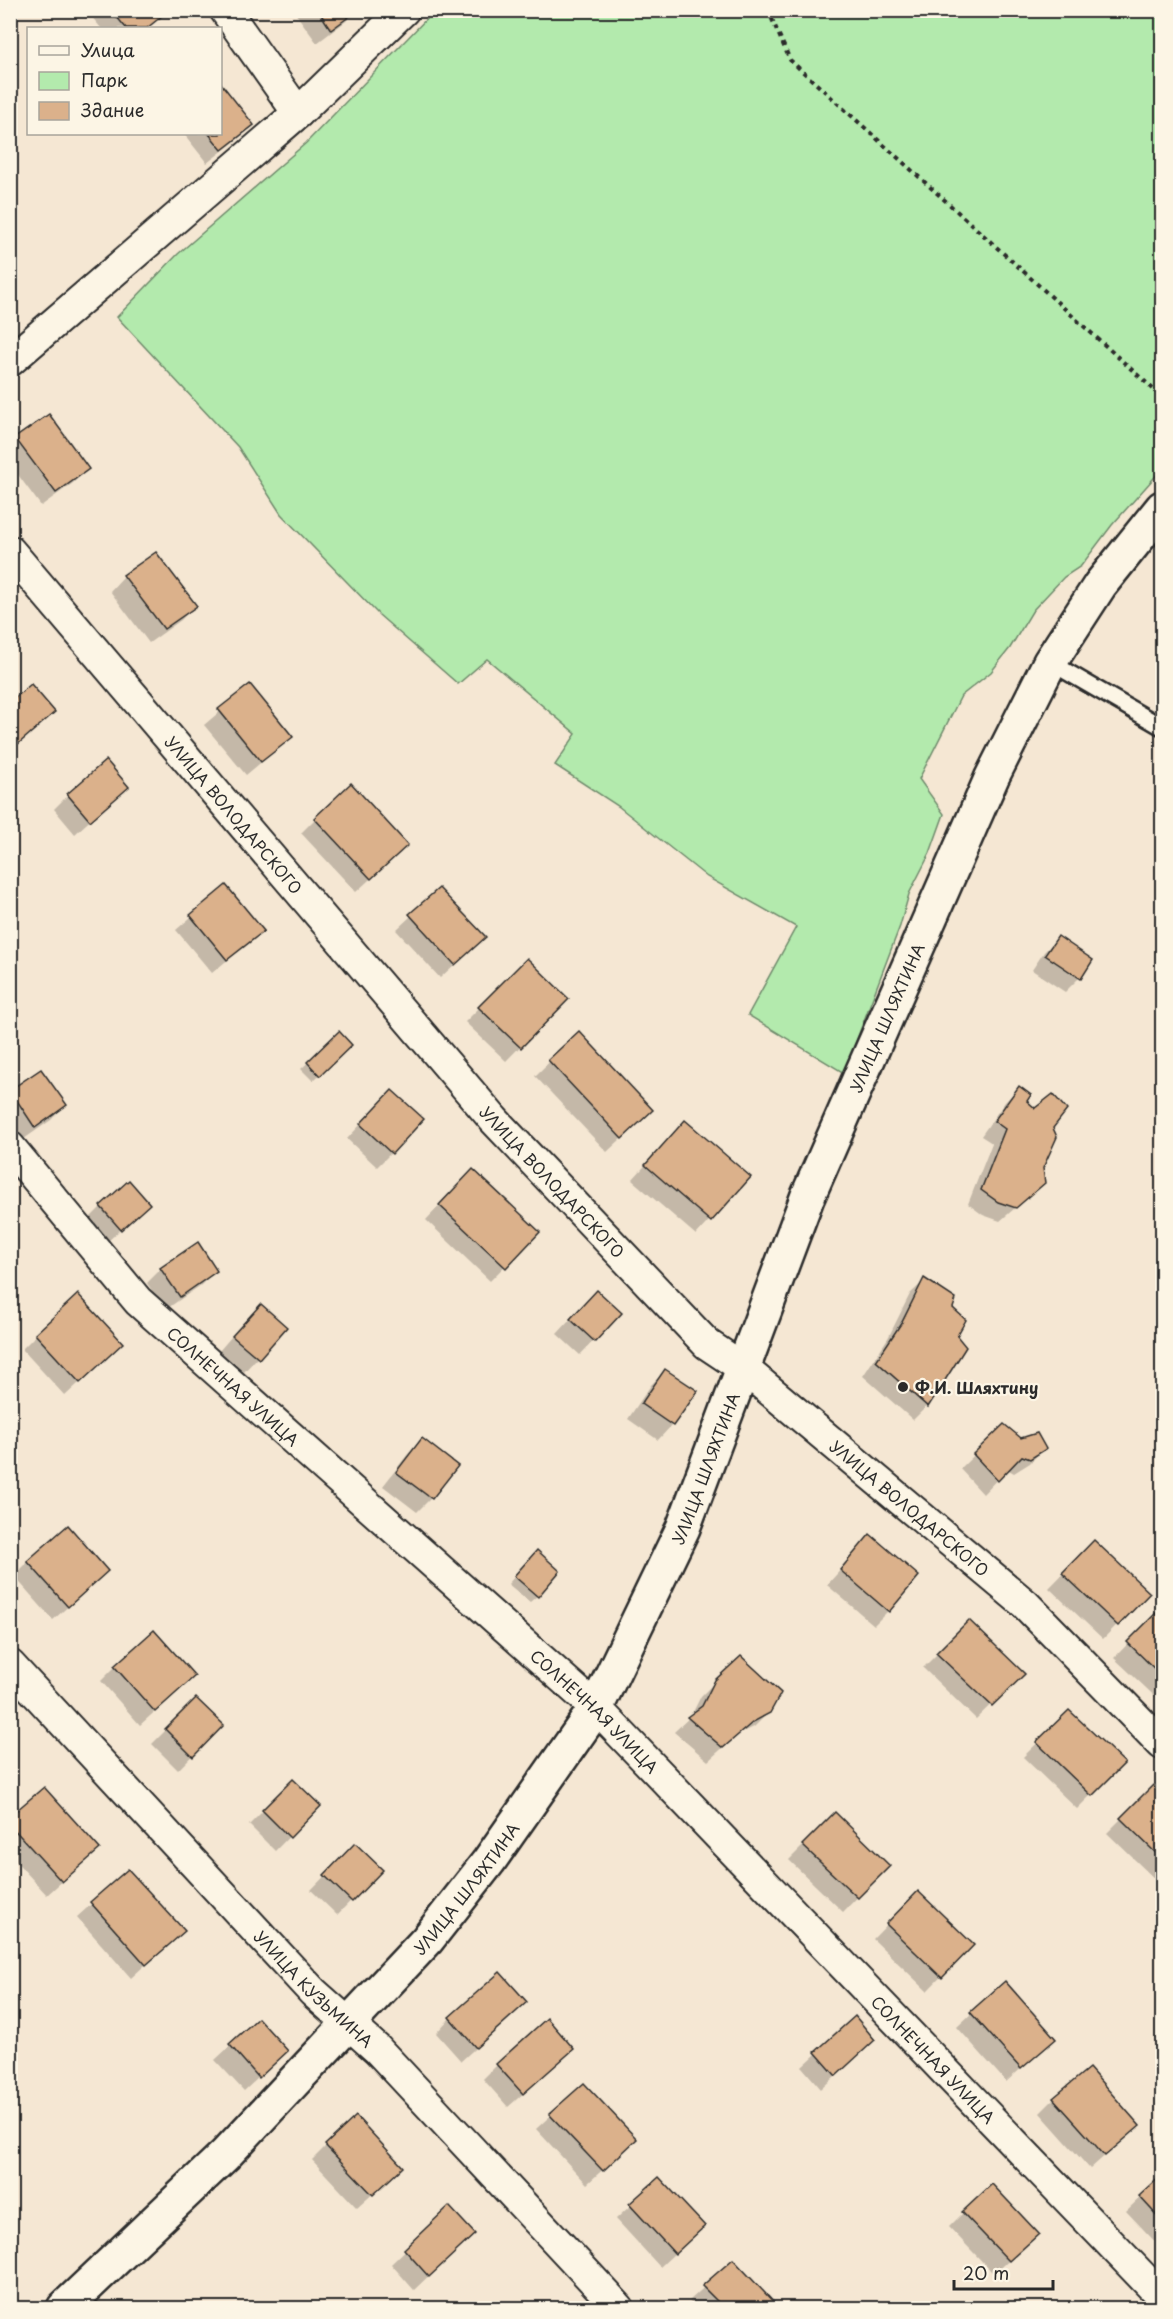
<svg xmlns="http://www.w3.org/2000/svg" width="1173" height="2319" font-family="'Playpen Sans',sans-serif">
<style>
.green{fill:#b3eaad;stroke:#6f8a6c;stroke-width:1.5}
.shadow{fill:#0003}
.building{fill:#dbb18b;stroke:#2b2b2b;stroke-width:1.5}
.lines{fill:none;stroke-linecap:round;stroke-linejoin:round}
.service-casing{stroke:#2b2b2b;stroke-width:20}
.minor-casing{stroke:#2b2b2b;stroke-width:34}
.secondary-casing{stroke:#2b2b2b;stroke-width:38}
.path{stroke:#2b2b2b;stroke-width:4;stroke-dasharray:4.5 4.5;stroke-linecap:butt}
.service{stroke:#fcf5e5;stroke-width:15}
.minor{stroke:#fcf5e5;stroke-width:30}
.secondary{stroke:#fcf5e5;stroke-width:33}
.poi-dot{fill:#2b2b2b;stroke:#fcf5e5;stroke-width:2}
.labels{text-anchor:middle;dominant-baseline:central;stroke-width:4.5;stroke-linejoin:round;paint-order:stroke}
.street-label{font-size:16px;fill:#2b2b2b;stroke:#fcf5e5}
.poi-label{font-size:16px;font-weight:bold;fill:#2b2b2b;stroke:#fcf5e5;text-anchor:start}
</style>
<rect width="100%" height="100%" fill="#f5e7d3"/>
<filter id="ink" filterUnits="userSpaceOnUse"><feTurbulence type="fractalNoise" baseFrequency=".0167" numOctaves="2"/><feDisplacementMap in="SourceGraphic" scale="12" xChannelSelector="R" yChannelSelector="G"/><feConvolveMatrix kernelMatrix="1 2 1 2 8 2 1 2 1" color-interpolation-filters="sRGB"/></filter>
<g filter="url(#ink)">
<polygon class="green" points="434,11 1162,11 1162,469 1112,525 1081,566 1064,577 1033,610 1010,648 991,672 961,696 919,779 944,814 930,853 909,894 900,926 844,1073 748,1015 796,927 707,877 618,806 555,765 576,734 487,659 458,684 379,615 281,514 238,447 117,317 178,254 306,143"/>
<g class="shadow">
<polygon points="86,10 163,10 165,12 148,28 101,28"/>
<polygon points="293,10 357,10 346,21 317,43"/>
<polygon points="252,125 238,139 207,163 184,134 220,134"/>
<polygon points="16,439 87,469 73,483 41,506 10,464 10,444"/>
<polygon points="124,576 195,605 181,620 149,643 110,591"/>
<polygon points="250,686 291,737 246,775 204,725"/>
<polygon points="10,704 53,712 10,751"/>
<polygon points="127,787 75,834 54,809 68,795"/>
<polygon points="315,819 392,859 356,892 301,833"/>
<polygon points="226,887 262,931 212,973 176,930"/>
<polygon points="439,890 469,951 440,978 396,930"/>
<polygon points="1058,938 1091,960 1079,978 1065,992 1032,970 1044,952"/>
<polygon points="527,960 567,999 506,1061 465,1022"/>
<polygon points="339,1033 350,1045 313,1081 301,1069"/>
<polygon points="579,1033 637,1124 607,1152 535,1076"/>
<polygon points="41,1071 65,1105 51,1120 21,1141 10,1127 10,1092"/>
<polygon points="1019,1088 1025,1102 1051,1128 1028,1197 1000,1221 983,1215 968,1204 992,1143 981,1136 1005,1102"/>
<polygon points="378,1106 391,1153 377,1167 347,1139"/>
<polygon points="685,1122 749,1177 696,1235 632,1180"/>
<polygon points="459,1185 538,1232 490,1281 426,1220"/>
<polygon points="148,1204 106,1243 87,1221 101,1207"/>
<polygon points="161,1269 215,1271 201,1285 165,1310 147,1283"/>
<polygon points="925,1280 952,1309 927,1406 913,1420 863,1376 888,1338 910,1294"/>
<polygon points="583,1306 620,1313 580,1355 557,1334"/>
<polygon points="246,1320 285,1328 244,1372 219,1351"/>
<polygon points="36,1335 107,1357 65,1396 22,1349"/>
<polygon points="665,1371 695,1391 672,1425 658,1440 628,1419 651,1385"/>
<polygon points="1004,1426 1020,1440 1044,1448 1030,1463 1014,1473 1007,1469 983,1494 960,1469"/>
<polygon points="422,1440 431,1498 417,1512 383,1486 408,1454"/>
<polygon points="870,1537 888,1611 874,1625 827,1585"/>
<polygon points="1094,1542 1148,1593 1103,1639 1049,1588"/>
<polygon points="530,1559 537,1596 530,1602 508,1584"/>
<polygon points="28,1562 92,1585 53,1620 14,1576"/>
<polygon points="1160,1611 1162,1614 1162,1703 1114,1658"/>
<polygon points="969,1622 1022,1674 976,1719 923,1668"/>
<polygon points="115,1667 179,1690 140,1725 101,1681"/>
<polygon points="716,1681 769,1712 754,1727 737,1735 708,1761 674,1732 691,1716 701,1696"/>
<polygon points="196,1700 222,1725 178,1770 152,1744"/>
<polygon points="1069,1712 1123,1763 1077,1809 1023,1757"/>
<polygon points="293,1781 319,1806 275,1851 249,1825"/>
<polygon points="1153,1787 1162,1796 1162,1882 1160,1884 1107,1833"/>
<polygon points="835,1814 888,1866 843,1912 789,1860"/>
<polygon points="10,1818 98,1849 47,1895 10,1855"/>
<polygon points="355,1845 381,1870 337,1915 311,1890"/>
<polygon points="128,1871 182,1931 131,1978 77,1917"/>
<polygon points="918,1893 972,1945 927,1991 873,1939"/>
<polygon points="1004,1983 1054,2039 1006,2082 957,2027"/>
<polygon points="511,2016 461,2061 436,2033 450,2018"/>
<polygon points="854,2019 859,2054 821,2089 802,2067"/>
<polygon points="258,2020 272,2065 244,2091 215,2060"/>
<polygon points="558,2063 508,2107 483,2079 497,2065"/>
<polygon points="584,2085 621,2153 587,2184 536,2129"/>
<polygon points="1054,2099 1138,2126 1090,2169 1040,2113"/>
<polygon points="326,2146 387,2181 357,2208 312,2160"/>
<polygon points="1162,2177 1162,2249 1126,2211"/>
<polygon points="659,2179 689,2240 660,2267 616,2219"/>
<polygon points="449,2208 458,2248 414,2290 391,2264"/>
<polygon points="963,2213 1023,2248 994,2274 949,2227"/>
<polygon points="733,2261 777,2308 696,2308 689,2301"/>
</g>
<g class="building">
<polygon points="111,10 165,10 167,12 147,28 126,28"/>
<polygon points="318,10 358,10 331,30"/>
<polygon points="220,82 254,125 222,150 209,134 220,134"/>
<polygon points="49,414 89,469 56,493 15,438"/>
<polygon points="156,552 197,606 164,629 123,575"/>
<polygon points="31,684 55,712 17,745 10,738 10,702"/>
<polygon points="250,684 293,737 261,762 218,709"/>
<polygon points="106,760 129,787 90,821 67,794"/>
<polygon points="351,783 408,845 371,879 314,818"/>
<polygon points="226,885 264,931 227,960 190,915"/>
<polygon points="439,888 486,937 455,965 409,914"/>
<polygon points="1058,936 1093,960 1081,979 1045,955"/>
<polygon points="527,958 569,999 521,1048 478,1007"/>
<polygon points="339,1031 352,1045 320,1076 307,1062"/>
<polygon points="579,1031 653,1110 622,1139 548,1060"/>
<polygon points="41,1069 67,1105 35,1128 10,1090"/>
<polygon points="1019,1086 1031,1095 1027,1101 1035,1108 1053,1094 1067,1110 1053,1128 1057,1137 1043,1168 1045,1183 1016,1208 998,1202 981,1190 1005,1129 994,1121"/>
<polygon points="392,1090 424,1119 392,1154 360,1124"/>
<polygon points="685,1120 751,1177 711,1222 645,1165"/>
<polygon points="473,1169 540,1232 506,1268 439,1205"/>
<polygon points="129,1180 150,1204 121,1230 100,1206"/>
<polygon points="198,1242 217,1271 180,1297 160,1268"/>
<polygon points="924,1278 956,1299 953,1308 966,1320 957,1336 966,1347 928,1407 876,1361 902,1322"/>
<polygon points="597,1290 622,1313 595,1342 570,1319"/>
<polygon points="78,1294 123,1343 80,1383 35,1334"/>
<polygon points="261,1304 287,1327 259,1359 232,1336"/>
<polygon points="665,1369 698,1391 673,1426 641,1404"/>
<polygon points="1004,1424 1021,1438 1037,1433 1046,1449 1030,1459 1022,1456 998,1481 973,1454"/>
<polygon points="422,1438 458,1466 432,1499 396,1472"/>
<polygon points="68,1525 108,1571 68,1607 27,1561"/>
<polygon points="870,1534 919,1576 889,1612 840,1570"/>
<polygon points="1094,1540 1150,1593 1118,1626 1062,1573"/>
<polygon points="537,1550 560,1571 538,1597 514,1576"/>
<polygon points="1160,1609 1162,1612 1162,1676 1127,1642"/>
<polygon points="969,1620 1025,1674 992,1706 936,1653"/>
<polygon points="154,1630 195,1676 155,1712 114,1666"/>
<polygon points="741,1656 781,1693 770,1713 753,1722 723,1748 687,1717 702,1706 715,1680"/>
<polygon points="196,1698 224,1725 193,1757 165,1729"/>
<polygon points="1069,1710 1125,1763 1092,1796 1036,1742"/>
<polygon points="293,1779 321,1806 290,1838 262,1810"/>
<polygon points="1153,1785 1162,1794 1162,1859 1120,1818"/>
<polygon points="44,1787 100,1849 62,1882 10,1825 10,1816"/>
<polygon points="835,1812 890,1866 858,1898 802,1845"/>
<polygon points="355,1843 383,1870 352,1902 324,1875"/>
<polygon points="128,1869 185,1931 146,1965 90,1902"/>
<polygon points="918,1891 974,1945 942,1978 886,1924"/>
<polygon points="500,1972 527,2002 476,2048 449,2017"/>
<polygon points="1005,1981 1056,2039 1021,2069 970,2012"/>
<polygon points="855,2016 875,2040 836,2076 815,2052"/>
<polygon points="258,2018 288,2051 259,2078 229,2044"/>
<polygon points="547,2018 574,2049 523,2094 496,2064"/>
<polygon points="1089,2068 1140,2126 1105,2156 1053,2098"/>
<polygon points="584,2083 637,2139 603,2171 549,2114"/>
<polygon points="356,2116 403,2167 373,2195 325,2145"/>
<polygon points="1162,2175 1162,2221 1139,2196"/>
<polygon points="659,2177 705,2226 675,2254 629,2204"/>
<polygon points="992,2184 1039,2234 1009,2261 962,2212"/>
<polygon points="449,2206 475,2234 429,2277 404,2249"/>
<polygon points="733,2259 779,2308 724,2308 702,2286"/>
</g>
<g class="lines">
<g class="service-casing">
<polyline id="service" points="1050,662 1162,727"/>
</g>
<g class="minor-casing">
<g id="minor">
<polyline points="225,10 298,113"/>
<polyline points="10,361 298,113 404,10"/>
<path id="s1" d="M10 551 494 1120 707 1344 743 1368 1025 1604 1162 1744"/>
<path id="s2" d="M10 1147 138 1301 596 1708 1162 2297"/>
<path id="s3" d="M10 1665 313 1992 377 2049 619 2308"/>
</g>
</g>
<g class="secondary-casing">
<g id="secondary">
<path id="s4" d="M64 2308 225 2155 427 1940 489 1861 596 1708 683 1528 807 1198 992 777 1050 662 1100 585 1162 508"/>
</g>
</g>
<polyline class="path" points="768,10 790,60 1162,397"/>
<use href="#service" class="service"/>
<use href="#minor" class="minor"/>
<use href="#secondary" class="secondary"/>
</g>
</g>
<circle class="poi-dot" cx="903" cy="1387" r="6"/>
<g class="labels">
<g class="street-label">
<text stroke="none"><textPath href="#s1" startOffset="346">УЛИЦА ВОЛОДАРСКОГО</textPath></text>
<text stroke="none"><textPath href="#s4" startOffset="1554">УЛИЦА ШЛЯХТИНА</textPath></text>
<text stroke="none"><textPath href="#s1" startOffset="832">УЛИЦА ВОЛОДАРСКОГО</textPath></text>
<text stroke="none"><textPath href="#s2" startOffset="328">СОЛНЕЧНАЯ УЛИЦА</textPath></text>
<text stroke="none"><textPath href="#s4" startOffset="1068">УЛИЦА ШЛЯХТИНА</textPath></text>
<text stroke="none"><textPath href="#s1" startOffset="1317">УЛИЦА ВОЛОДАРСКОГО</textPath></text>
<text stroke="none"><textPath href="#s2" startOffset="814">СОЛНЕЧНАЯ УЛИЦА</textPath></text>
<text stroke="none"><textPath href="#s4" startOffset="582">УЛИЦА ШЛЯХТИНА</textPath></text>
<text stroke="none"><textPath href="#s3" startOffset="444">УЛИЦА КУЗЬМИНА</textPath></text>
<text stroke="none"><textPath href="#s2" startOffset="1300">СОЛНЕЧНАЯ УЛИЦА</textPath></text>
</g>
<g class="poi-label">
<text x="915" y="1387">Ф.И. Шляхтину</text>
</g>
</g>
<rect width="1173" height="2319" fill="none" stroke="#fcf5e5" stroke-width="36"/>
<rect x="18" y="18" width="1137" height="2283" fill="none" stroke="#2b2b2b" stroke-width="2" filter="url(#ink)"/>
<rect x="27" y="27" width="195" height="108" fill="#fcf5e5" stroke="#a8a49b" stroke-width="1.5"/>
<rect x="39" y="46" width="30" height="9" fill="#fcf5e5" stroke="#a8a49b" stroke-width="1.5"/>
<text x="81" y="57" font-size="18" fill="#2b2b2b">Улица</text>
<rect x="39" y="72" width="30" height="18" fill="#b3eaad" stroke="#a8a49b" stroke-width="1.5"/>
<text x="81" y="87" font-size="18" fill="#2b2b2b">Парк</text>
<rect x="39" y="102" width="30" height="18" fill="#dbb18b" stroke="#a8a49b" stroke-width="1.5"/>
<text x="81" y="117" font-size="18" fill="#2b2b2b">Здание</text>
<path d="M954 2280v9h99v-9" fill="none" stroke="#2b2b2b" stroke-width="3"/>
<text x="963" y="2280" font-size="18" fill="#2b2b2b" stroke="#fcf5e5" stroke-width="4.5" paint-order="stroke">20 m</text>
</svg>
